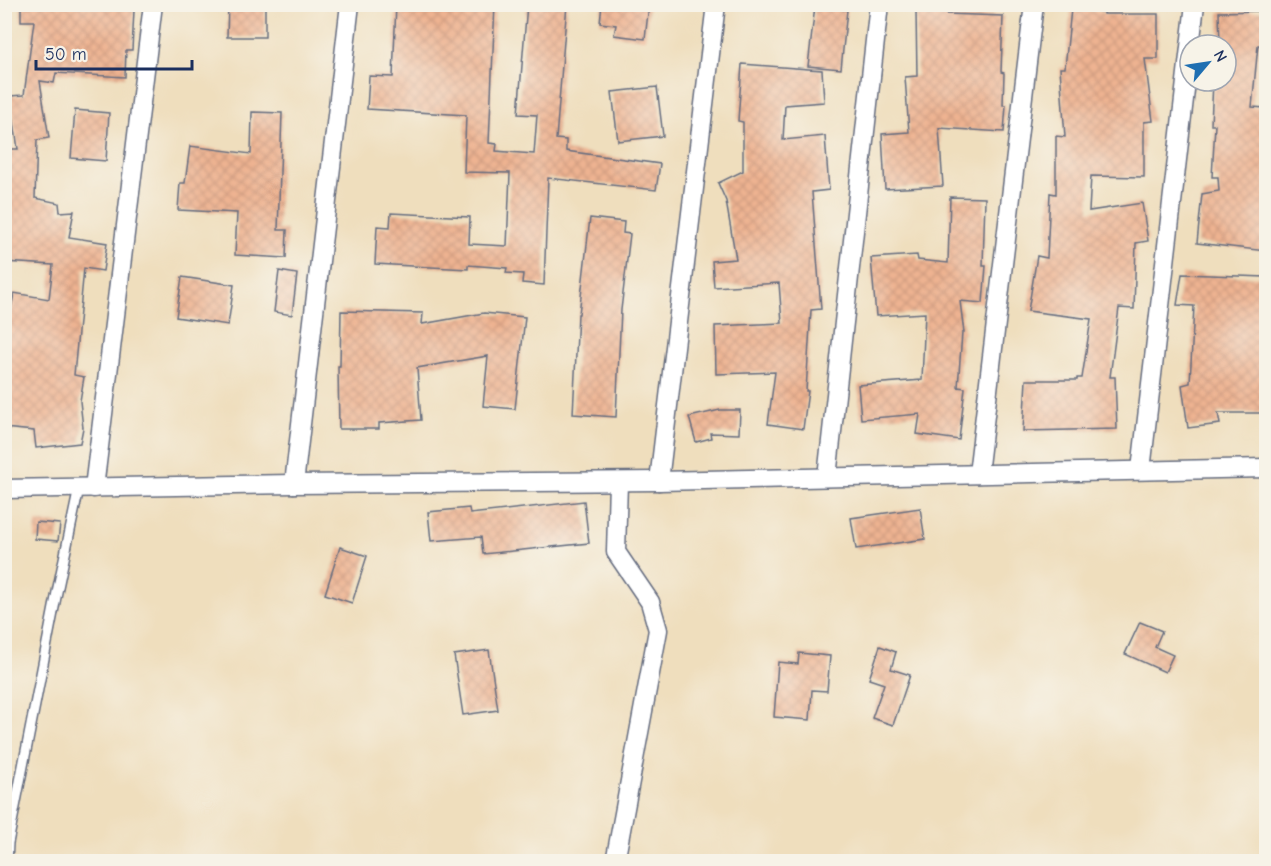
<svg xmlns="http://www.w3.org/2000/svg" width="1271" height="866" font-family="'Comic Neue',sans-serif">
<style>
.building{fill:url(#building-cross-hatch)}
.lines{fill:none;stroke-linecap:round;stroke-linejoin:round}
.service-casing{stroke:#656c7f;stroke-width:12}
.minor-casing{stroke:#656c7f;stroke-width:21}
.service{stroke:#fff;stroke-width:9}
.minor{stroke:#fff;stroke-width:18}
</style>
<defs>
<pattern id="building-cross-hatch" width="8" height="8" patternUnits="userSpaceOnUse" patternTransform="scale(1.5)"><rect width="8" height="8" fill="#eeb391"/><path d="M0 0l8 8M0 8l8-8" fill="none" stroke="#cc9a7f"/></pattern>
</defs>
<rect width="100%" height="100%" fill="#f7f3e8"/>
<filter id="ink" filterUnits="userSpaceOnUse"><feTurbulence type="fractalNoise" baseFrequency=".0167" numOctaves="2"/><feDisplacementMap in="SourceGraphic" scale="12" xChannelSelector="R" yChannelSelector="G"/><feConvolveMatrix kernelMatrix="1 2 1 2 8 2 1 2 1" color-interpolation-filters="sRGB"/></filter>
<filter id="wash" filterUnits="userSpaceOnUse"><feTurbulence type="fractalNoise" baseFrequency=".008" numOctaves="4" result="noise"/><feDisplacementMap in="SourceGraphic" scale="24" xChannelSelector="R" yChannelSelector="G"/><feGaussianBlur stdDeviation="1.35" result="paint"/><feColorMatrix in="noise" values="0 0 0 0 0 0 0 0 0 0 0 0 0 0 0 0 0 1.4 0 .05"/><feComposite in="paint" operator="in"/></filter>
<g filter="url(#wash)">
<rect width="100%" height="100%" fill="#efdebd"/>
<g id="blocks">
<g class="building">
<polygon points="21,4 51,4 134,10 132,50 126,50 125,77 56,73 54,83 40,81 49,138 37,140 35,198 59,203 60,212 74,211 69,237 107,243 103,271 84,268 74,375 84,377 80,401 83,428 80,443 36,448 34,431 4,428 4,330 7,330 14,293 49,299 53,265 4,262 4,209 6,209 7,149 18,149 10,96 24,95 34,21 21,21"/>
<polygon points="228,4 265,4 265,37 227,37"/>
<polygon points="396,4 495,4 489,143 497,144 496,151 534,154 537,115 518,114 527,4 567,4 556,139 566,140 566,151 660,164 656,190 548,178 544,285 522,283 523,274 506,273 507,268 468,265 468,269 375,264 377,226 390,227 391,213 470,217 469,244 507,246 510,173 464,172 466,115 367,109 369,76 393,77"/>
<polygon points="602,4 649,4 645,39 614,35 616,25 600,23"/>
<polygon points="815,6 847,10 841,69 808,66"/>
<polygon points="1071,9 1104,12 1104,14 1158,14 1158,59 1145,59 1153,121 1144,122 1144,177 1091,176 1089,211 1142,203 1148,241 1136,243 1134,309 1119,308 1110,377 1115,377 1117,429 1023,431 1026,380 1077,380 1077,378 1082,378 1091,319 1028,311 1037,256 1047,258 1050,193 1056,194 1056,136 1065,137 1060,68 1065,68"/>
<polygon points="947,10 947,14 1003,16 1001,72 1004,73 1003,105 1006,105 1004,132 939,128 943,186 885,189 882,134 909,132 905,77 917,76 916,11"/>
<polygon points="1264,11 1265,45 1258,45 1252,107 1266,108 1266,251 1197,243 1202,194 1219,191 1218,177 1212,177 1215,125 1211,125 1213,81 1226,81 1226,45 1220,45 1219,12"/>
<polygon points="742,64 822,70 824,102 785,105 783,140 825,136 829,190 812,192 821,309 811,310 806,391 808,391 803,429 768,424 775,372 716,374 715,326 782,323 779,283 714,287 712,261 736,259 726,201 718,183 743,171 743,122 738,121"/>
<polygon points="657,87 663,136 618,141 612,92"/>
<polygon points="75,110 109,113 106,161 71,158"/>
<polygon points="252,112 282,113 278,230 287,230 286,258 235,255 237,213 178,210 180,183 185,183 190,146 251,154"/>
<polygon points="950,197 985,198 983,266 986,266 983,303 960,301 964,333 962,333 958,387 965,388 959,440 917,434 920,414 861,419 858,385 922,380 925,313 876,316 871,258 917,255 918,260 948,263"/>
<polygon points="590,218 624,222 623,233 630,234 621,310 616,417 573,414 578,314 579,314"/>
<polygon points="279,271 297,274 292,315 274,312"/>
<polygon points="1182,274 1266,277 1266,413 1218,413 1220,424 1188,428 1182,385 1190,383 1194,306 1177,305"/>
<polygon points="182,277 234,285 228,325 176,317"/>
<polygon points="341,311 423,313 422,324 484,313 525,317 515,409 483,406 488,356 417,368 421,420 379,423 379,429 339,429 338,366 340,366"/>
<polygon points="720,410 740,410 739,434 710,433 711,438 696,442 689,417"/>
<polygon points="584,501 589,543 483,554 481,537 431,541 428,512 469,508 470,514"/>
<polygon points="920,508 925,539 856,549 851,518"/>
<polygon points="36,522 60,524 58,541 35,539"/>
<polygon points="340,547 367,556 352,603 325,594"/>
<polygon points="1140,622 1162,631 1155,647 1173,655 1165,672 1125,654"/>
<polygon points="880,646 896,652 891,669 910,675 893,725 872,718 884,684 869,679"/>
<polygon points="489,650 498,710 463,715 454,655"/>
<polygon points="799,653 830,656 827,691 812,690 810,720 774,717 778,662 798,664"/>
</g>
</g>
</g>
<g filter="url(#ink)">
<use href="#blocks" fill-opacity="0" stroke="#656c7f" stroke-width="1.5"/>
<g class="lines">
<g class="service-casing">
<polyline id="service" points="7,862 8,843 57,592 79,488"/>
</g>
<g class="minor-casing">
<g id="minor">
<polyline points="1141,470 1195,4"/>
<polyline points="978,474 1034,4"/>
<polyline points="827,477 879,4"/>
<polyline points="659,481 716,4"/>
<polyline points="294,484 350,4"/>
<polyline points="94,488 153,4"/>
<polyline points="4,489 294,484 659,481 1266,468"/>
<polyline points="615,862 658,630 650,602 616,552 618,482"/>
</g>
</g>
<use href="#service" class="service"/>
<use href="#minor" class="minor"/>
</g>
</g>
<rect width="1271" height="866" fill="none" stroke="#f7f3e8" stroke-width="24"/>
<g transform="translate(1208 63) rotate(61)"><circle r="28" fill="#f7f3e8" stroke="#9fa5b1" stroke-width="1.5"/>
<path d="M0-4.5L10 22L0 15L-10 22Z" fill="#1f6fb2"/>
<text y="-9" font-size="16" font-weight="bold" text-anchor="middle" fill="#1b2f5e">N</text>
</g>
<path d="M36 60v9h156v-9" fill="none" stroke="#1b2f5e" stroke-width="3"/>
<text x="45" y="60" font-size="18" fill="#1b2f5e" stroke="#f7f3e8" stroke-width="4.5" paint-order="stroke">50 m</text>
</svg>
